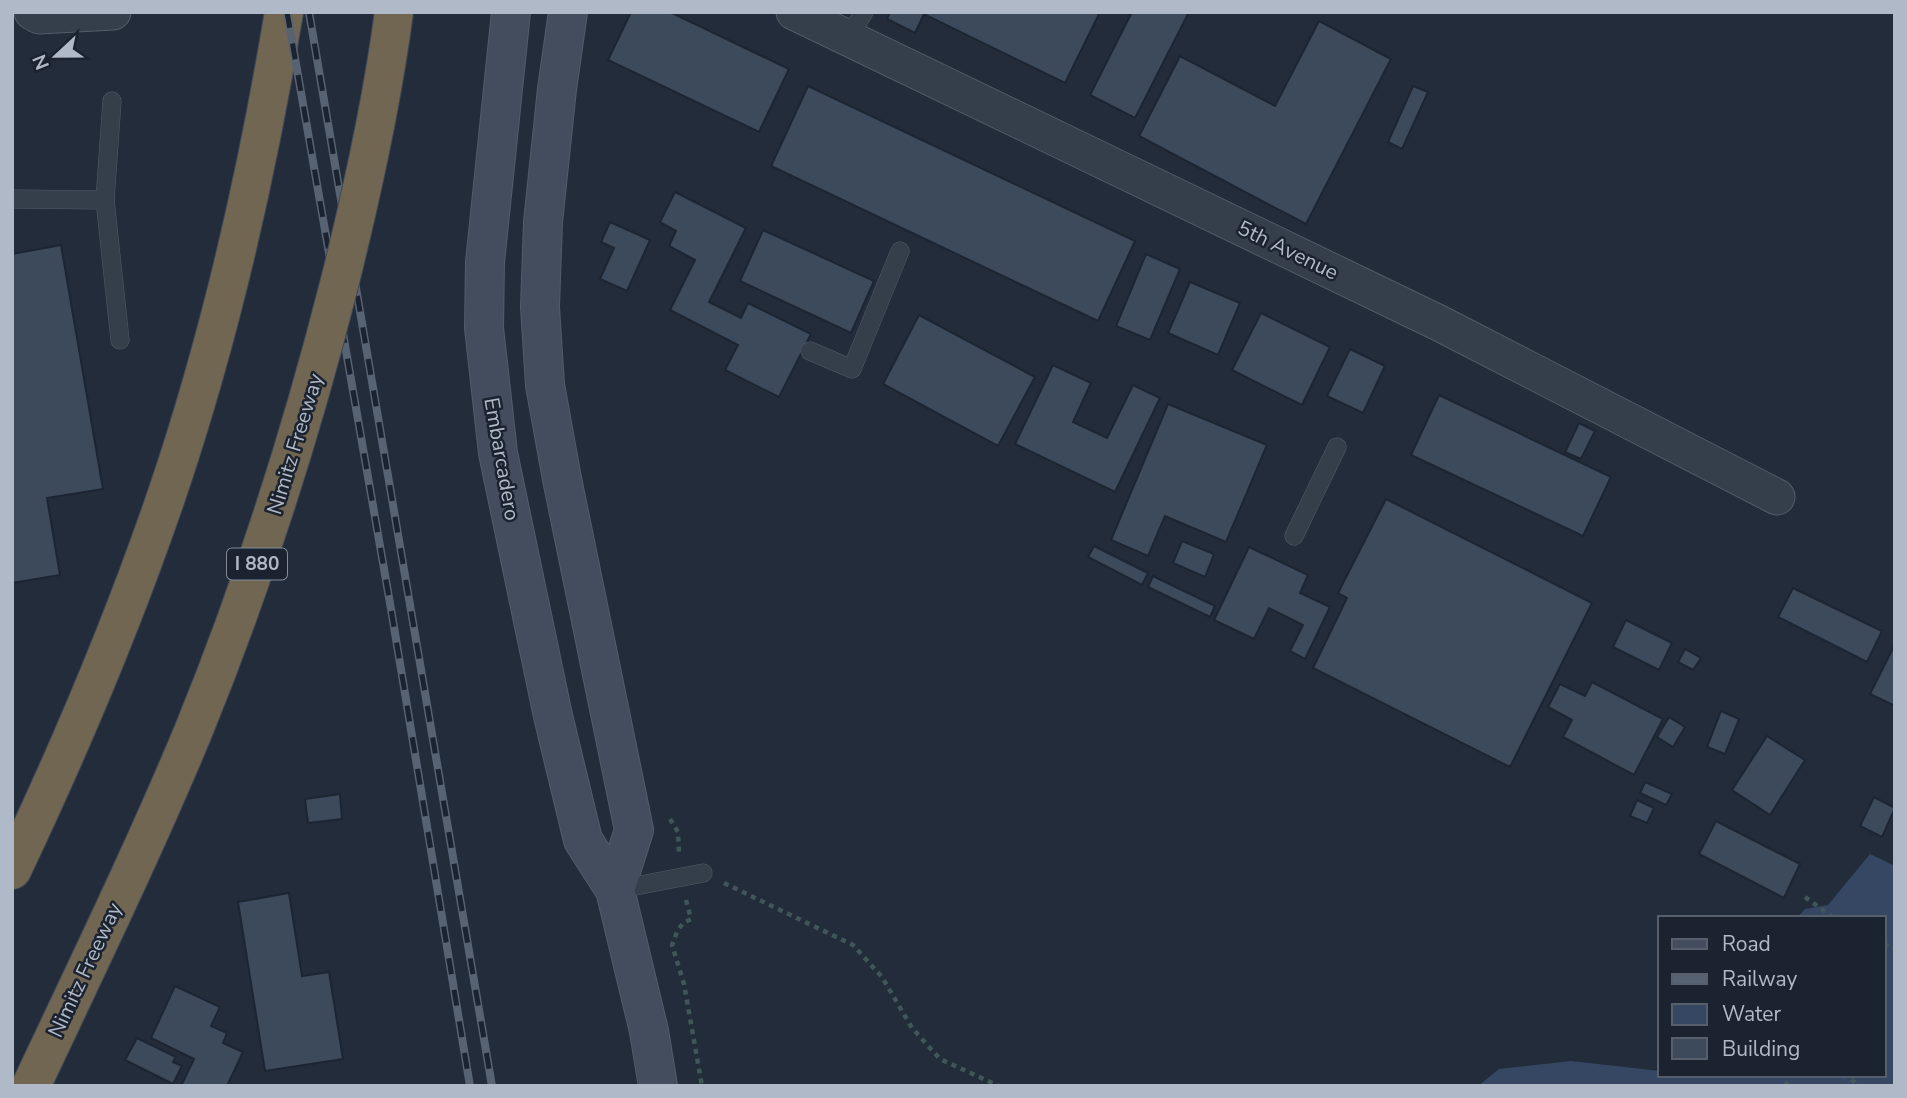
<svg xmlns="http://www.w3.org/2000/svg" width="1907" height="1098" font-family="'Nunito Sans',sans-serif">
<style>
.water{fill:#354763}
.building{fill:#3d4a5b;stroke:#1d2532;stroke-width:2}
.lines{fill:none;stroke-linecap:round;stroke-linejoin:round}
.lane-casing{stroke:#535c69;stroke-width:19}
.street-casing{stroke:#535c69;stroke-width:37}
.secondary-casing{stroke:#535c69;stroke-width:40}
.highway-casing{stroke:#404956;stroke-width:40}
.path{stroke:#415659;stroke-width:4.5;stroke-dasharray:5 5;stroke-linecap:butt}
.lane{stroke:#353e4b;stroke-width:18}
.street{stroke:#353e4b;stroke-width:35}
.secondary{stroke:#434d5e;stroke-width:38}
.highway{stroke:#716652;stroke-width:38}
.rail-casing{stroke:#576272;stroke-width:8}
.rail{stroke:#1b2330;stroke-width:5;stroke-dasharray:16;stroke-linecap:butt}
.highway-bridge-casing{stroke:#404956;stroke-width:40;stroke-linecap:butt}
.highway-bridge{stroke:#716652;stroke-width:38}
.labels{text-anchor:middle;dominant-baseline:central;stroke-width:5;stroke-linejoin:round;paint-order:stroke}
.shield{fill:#1b2330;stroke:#838c9a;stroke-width:2}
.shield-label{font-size:19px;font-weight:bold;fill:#b0b9c7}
.street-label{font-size:21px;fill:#b0b9c7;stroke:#1b2330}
</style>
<rect width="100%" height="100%" fill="#222c3b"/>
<polygon class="water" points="1870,854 1895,866 1895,1086 1478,1086 1499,1069 1571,1061 1660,1071 1660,1075 1884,1075 1884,918 1797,918 1805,909 1828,905"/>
<g class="building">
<polygon points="631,12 670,12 789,69 759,132 608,60"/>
<polygon points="890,12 1100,12 1065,83 924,14 915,33 887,19"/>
<polygon points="1132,12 1189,12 1135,118 1090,95"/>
<polygon points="1319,21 1391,59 1306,224 1139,136 1180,56 1275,106"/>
<polygon points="808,86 1135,241 1098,321 771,166"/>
<polygon points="1413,86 1428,92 1402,149 1388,142"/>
<polygon points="675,192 746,228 709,302 741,318 748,303 811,334 779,397 725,370 738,345 670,310 695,260 669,246 676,231 660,222"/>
<polygon points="610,222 650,240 627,291 600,279 614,248 601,242"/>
<polygon points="763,230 874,281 851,333 740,281"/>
<polygon points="61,245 103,489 47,498 60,575 12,583 12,254"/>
<polygon points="1146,254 1180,269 1150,340 1116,326"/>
<polygon points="1190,282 1240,303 1218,355 1168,333"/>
<polygon points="1261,313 1330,347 1302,405 1232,370"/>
<polygon points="919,315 1035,377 998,446 883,384"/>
<polygon points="1350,349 1385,366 1363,413 1327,396"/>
<polygon points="1053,365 1091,383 1073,422 1107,438 1133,385 1160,398 1115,492 1015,444"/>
<polygon points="1439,395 1611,477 1583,536 1411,455"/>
<polygon points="1168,404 1267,445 1226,542 1165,516 1148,556 1111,540"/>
<polygon points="1579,423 1595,431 1581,459 1565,452"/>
<polygon points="1386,499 1592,603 1510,767 1313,668 1347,598 1338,593"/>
<polygon points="1182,541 1214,554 1205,577 1173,563"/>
<polygon points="1094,546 1148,573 1142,585 1088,557"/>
<polygon points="1249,547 1308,575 1300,593 1330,607 1305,659 1290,651 1303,625 1269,608 1254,639 1214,620"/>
<polygon points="1153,576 1215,606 1210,617 1148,587"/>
<polygon points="1793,588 1882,631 1867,662 1778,617"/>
<polygon points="1626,620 1672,643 1659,670 1613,647"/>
<polygon points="1895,644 1895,706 1870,694"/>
<polygon points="1685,649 1701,658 1693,670 1678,662"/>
<polygon points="1592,682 1663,719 1634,775 1563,737 1572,720 1548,707 1560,684 1585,696"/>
<polygon points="1721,711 1739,719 1725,754 1707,747"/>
<polygon points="1669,717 1685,727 1673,747 1657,737"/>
<polygon points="1767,736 1805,760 1770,815 1732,790"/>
<polygon points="1645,782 1672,794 1666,805 1640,793"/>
<polygon points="340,794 342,819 308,823 305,799"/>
<polygon points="1874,797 1895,808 1882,837 1860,826"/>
<polygon points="1637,800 1654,808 1647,823 1630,816"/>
<polygon points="1716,821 1800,864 1784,898 1699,854"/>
<polygon points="289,893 302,976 329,972 343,1059 265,1071 238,902"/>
<polygon points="175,986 220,1007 211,1026 227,1033 223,1043 243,1052 227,1086 181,1086 194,1059 151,1038"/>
<polygon points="137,1038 176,1057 173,1062 182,1066 173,1084 125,1060"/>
</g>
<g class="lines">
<g class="lane-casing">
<g id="lane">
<polyline points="848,38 864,12"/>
<polyline points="12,199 105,200 120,340"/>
<polyline points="105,200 112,101"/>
<polyline points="810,351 852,369 900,251"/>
<polyline points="1294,536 1337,447"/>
<polyline points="615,890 703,873"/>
</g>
</g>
<g class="street-casing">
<g id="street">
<polyline points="32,12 39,16 113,12"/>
<polyline points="794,12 1439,323 1777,497"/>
</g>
</g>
<g class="secondary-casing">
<g id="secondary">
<polyline points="511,12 485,262 484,328 498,453 553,716 583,840 615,890 649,1031 658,1086"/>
<polyline points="568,12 557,89 543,222 540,307 545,385 562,479 634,830 615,890"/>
</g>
</g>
<g class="highway-casing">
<path id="highway" d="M12 870C70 748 123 623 167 494 220 338 257 175 284 12"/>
</g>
<g class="path">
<polyline points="670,819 678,832 679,853"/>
<polyline points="724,883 853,945 882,977 912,1028 940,1059 999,1086"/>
<polyline points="1805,897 1834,918"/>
<polyline points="686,900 691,919 683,923 677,932 672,945 684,984 702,1086"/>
<polyline points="1884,944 1895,949"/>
<polyline points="1842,1075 1862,1086"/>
<polyline points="1785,1086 1791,1075"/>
</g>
<use href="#lane" class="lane"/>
<use href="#street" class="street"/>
<use href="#secondary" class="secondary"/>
<use href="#highway" class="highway"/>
<g class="rail-casing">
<g id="rail">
<polyline points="287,12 391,609 470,1086"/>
<polyline points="309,12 492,1086"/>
</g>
</g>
<use href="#rail" class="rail"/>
<g class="highway-bridge-casing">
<path id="highway-bridge" d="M31 1086C86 969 143 852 193 732 253 585 301 435 340 281 362 193 382 103 394 12"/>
</g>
<use href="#highway-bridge" class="highway-bridge"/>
</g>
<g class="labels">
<rect class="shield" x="227" y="548.5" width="60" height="31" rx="5"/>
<g class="shield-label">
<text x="257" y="564">I 880</text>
</g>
<g class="street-label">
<text transform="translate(1288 250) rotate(26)">5th Avenue</text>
<text transform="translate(295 444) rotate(-73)">Nimitz Freeway</text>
<text transform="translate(502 459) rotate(80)">Embarcadero</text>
<text transform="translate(85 970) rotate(-65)">Nimitz Freeway</text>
</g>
</g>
<rect width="1907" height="1098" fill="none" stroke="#b0b9c7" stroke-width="28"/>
<rect x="1658" y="916" width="228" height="161" fill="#1b2330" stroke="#575f6c" stroke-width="2"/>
<rect x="1672" y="939" width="35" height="10" fill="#434d5e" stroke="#575f6c" stroke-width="2"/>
<text x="1722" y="951" font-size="21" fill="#b0b9c7">Road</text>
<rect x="1672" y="974" width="35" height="10" fill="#576272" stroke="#575f6c" stroke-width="2"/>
<text x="1722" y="986" font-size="21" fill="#b0b9c7">Railway</text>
<rect x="1672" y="1004" width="35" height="21" fill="#354763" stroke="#575f6c" stroke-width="2"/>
<text x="1722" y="1021" font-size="21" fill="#b0b9c7">Water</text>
<rect x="1672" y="1038" width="35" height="21" fill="#3d4a5b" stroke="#575f6c" stroke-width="2"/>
<text x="1722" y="1056" font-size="21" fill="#b0b9c7">Building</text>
<g transform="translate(56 56) rotate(248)" stroke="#1b2330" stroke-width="5" paint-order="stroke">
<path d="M0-5L12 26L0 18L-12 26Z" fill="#b0b9c7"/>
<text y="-10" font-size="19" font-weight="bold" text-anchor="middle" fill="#b0b9c7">N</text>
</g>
</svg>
